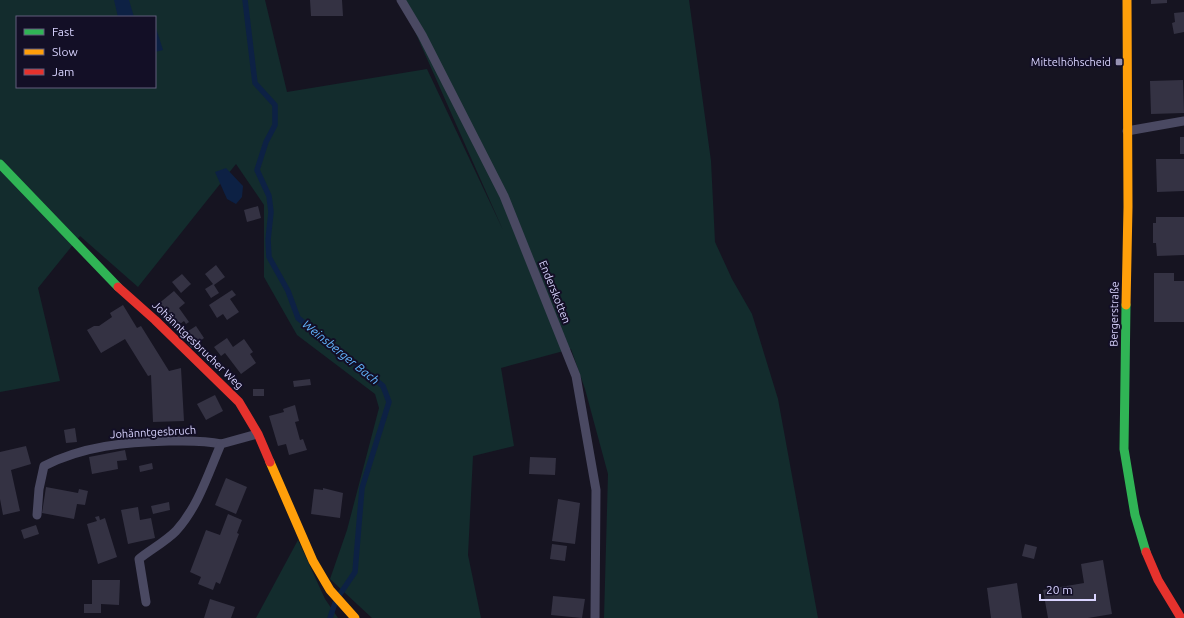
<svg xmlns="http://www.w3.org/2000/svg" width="1184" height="618" font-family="Ubuntu,sans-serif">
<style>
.green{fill:#132c2d;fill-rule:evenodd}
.water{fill:#0d2144}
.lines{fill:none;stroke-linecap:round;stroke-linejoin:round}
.stream{stroke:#0d2144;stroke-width:5.5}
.building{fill:#343243}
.lane{stroke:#4a4962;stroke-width:9}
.fast{stroke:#30b455;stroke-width:9}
.slow{stroke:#ff9f0a;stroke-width:9}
.jam{stroke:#e5322d;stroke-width:9}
.poi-dot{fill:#9591b1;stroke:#130f26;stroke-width:1.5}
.labels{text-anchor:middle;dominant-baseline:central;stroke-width:4;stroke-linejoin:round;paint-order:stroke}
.poi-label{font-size:11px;fill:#d9d4ff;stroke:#130f26;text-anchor:end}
.street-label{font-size:11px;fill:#d9d4ff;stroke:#130f26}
.water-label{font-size:12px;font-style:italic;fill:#62b6ff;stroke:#130f26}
</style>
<rect width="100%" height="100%" fill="#161421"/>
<g class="green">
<path d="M0 0H265L287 92 427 69 503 230 401 0H689L711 161 715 242 732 279 752 314 778 399 818 618H604L608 474 585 389 571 349 501 368 514 446 473 456 468 555 481 618H372L330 579 347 530 379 408 375 394 297 335 264 277V205L236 164 138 287 80 236 38 288 60 381 0 392ZM17 17H155V87H17Z"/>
<polygon points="298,540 325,599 338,618 256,618"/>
</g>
<g class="water">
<polygon points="114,0 129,0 134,17 118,17"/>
<polygon points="155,25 163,50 155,52"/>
<polygon points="226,168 243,186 242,197 236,204 227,199 215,172"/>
</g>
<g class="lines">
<g class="stream">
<polyline points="245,0 255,83 275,105 275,125 266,142 257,170 269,196 271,212 268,240 269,257 288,291 298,318 383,386 389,402 362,488 355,572 340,594"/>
<polyline points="330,618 335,603"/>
</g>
</g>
<g class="building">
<polygon points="310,0 342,0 343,16 311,16"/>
<polygon points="1151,0 1167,0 1167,3 1151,4"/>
<polygon points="1184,12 1184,32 1174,34 1172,23 1175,22 1174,13"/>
<polygon points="1183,80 1184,113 1151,114 1150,81"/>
<rect x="1180" y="137" width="4" height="17"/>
<polygon points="1156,159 1184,159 1184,191 1157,192"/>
<polygon points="258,206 261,218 247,222 244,210"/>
<polygon points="1156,217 1184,217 1184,255 1157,256 1156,243 1153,243 1153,223 1156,223"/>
<polygon points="216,265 225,277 214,285 219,293 211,298 205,289 213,284 205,274"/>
<polygon points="1154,273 1174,273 1174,281 1184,281 1184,322 1154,322"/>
<polygon points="182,274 191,284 181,293 172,282"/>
<polygon points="232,290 236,295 230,299 239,312 227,320 223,314 217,318 209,305"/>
<polygon points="174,291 185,303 179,308 189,322 186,324 184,321 173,329 157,305"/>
<polygon points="123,305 137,328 141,326 169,371 181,368 184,421 153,422 151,375 148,376 125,339 101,353 87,330 94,326 99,326 112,317 110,313"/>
<polygon points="196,326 204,338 191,348 182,335"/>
<polygon points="227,338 233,347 244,339 253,352 250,354 256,363 241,374 225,353 221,356 214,347"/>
<polygon points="310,379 311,385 294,387 293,381"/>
<rect x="253" y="389" width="11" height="7"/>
<polygon points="215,395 223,411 206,420 197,404"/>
<polygon points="295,405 299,421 295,422 300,440 303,439 307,450 289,455 286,444 278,446 269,416 284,412 283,409"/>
<polygon points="75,428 77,442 66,443 64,430"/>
<polygon points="26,446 31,464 11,470 20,511 3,515 0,499 0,452"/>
<polygon points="125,450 127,460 117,461 118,469 92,474 89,457"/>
<polygon points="530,457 556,458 555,475 529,474"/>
<polygon points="152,463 153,469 140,472 139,466"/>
<polygon points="226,478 247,487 236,514 215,505"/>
<polygon points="46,487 78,493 79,489 88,491 85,505 77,504 74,519 42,513"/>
<polygon points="323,488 343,493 340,518 311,514 314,489 323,490"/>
<polygon points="558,499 580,503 575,544 552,541"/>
<polygon points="169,502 170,510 153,514 151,506"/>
<polygon points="138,507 140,520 151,518 155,538 128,544 121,510"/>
<polygon points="228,514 242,520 237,533 239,534 220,584 216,582 213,590 198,584 201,577 190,572 206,530 220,535"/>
<polygon points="99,516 100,520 105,518 117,557 98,564 87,524 97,521 95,517"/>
<polygon points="36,525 39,534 24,539 21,530"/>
<polygon points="552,544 567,546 565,561 550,559"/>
<polygon points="1025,544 1037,547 1034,559 1022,556"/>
<polygon points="1103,560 1112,614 1088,618 1048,618 1043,590 1084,583 1081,564"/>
<polygon points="92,580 120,580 119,605 101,604 101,613 84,613 84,604 92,604"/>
<polygon points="1017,583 1022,618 991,618 987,588"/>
<polygon points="553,596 585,599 582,618 551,615"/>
<polygon points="210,599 235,607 231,618 204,618"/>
</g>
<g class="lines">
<g class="lane">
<polyline points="401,0 422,35 504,196 576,376 596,490 595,618"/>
<polyline points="1127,131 1184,121"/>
<path d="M37 515 39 489 44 466C83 446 126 442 169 441 187 441 204 440 221 444"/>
<path d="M146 602 139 559C150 550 165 542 176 531 198 507 208 474 221 444L257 434"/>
</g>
<g class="fast">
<polyline points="0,164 118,287"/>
<polyline points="1126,305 1124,449 1135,515 1146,552"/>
</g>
<g class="slow">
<polyline points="1126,305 1128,207 1127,0"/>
<polyline points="270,462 313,561 330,590 355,618"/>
</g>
<g class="jam">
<polyline points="118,287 155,320 239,402 258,434 270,462"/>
<polyline points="1146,552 1158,580 1181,618"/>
</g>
</g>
<rect class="poi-dot" x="1115" y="58" width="8" height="8" rx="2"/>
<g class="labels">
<g class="poi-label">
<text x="1111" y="62">Mittelhöhscheid</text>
</g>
<g class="street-label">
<text transform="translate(555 292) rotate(68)">Enderskotten</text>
<text transform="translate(1114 314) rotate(-89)">Bergerstraße</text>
<text transform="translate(198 345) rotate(44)">Johänntgesbrucher Weg</text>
<text transform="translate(153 432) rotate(-3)">Johänntgesbruch</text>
</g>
<g class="water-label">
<text transform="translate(341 352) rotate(39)">Weinsberger Bach</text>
</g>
</g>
<rect x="16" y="16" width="140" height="72" fill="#130f26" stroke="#625e7d"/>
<rect x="24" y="29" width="20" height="6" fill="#30b455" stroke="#625e7d"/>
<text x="52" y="36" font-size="12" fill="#d9d4ff">Fast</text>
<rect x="24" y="49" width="20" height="6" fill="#ff9f0a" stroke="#625e7d"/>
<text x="52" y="56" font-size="12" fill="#d9d4ff">Slow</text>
<rect x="24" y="69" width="20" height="6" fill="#e5322d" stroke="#625e7d"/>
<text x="52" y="76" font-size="12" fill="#d9d4ff">Jam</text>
<path d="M1040 594v6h55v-6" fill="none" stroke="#d9d4ff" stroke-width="2"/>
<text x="1046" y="594" font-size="12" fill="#d9d4ff" stroke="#130f26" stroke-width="3" paint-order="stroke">20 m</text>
</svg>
